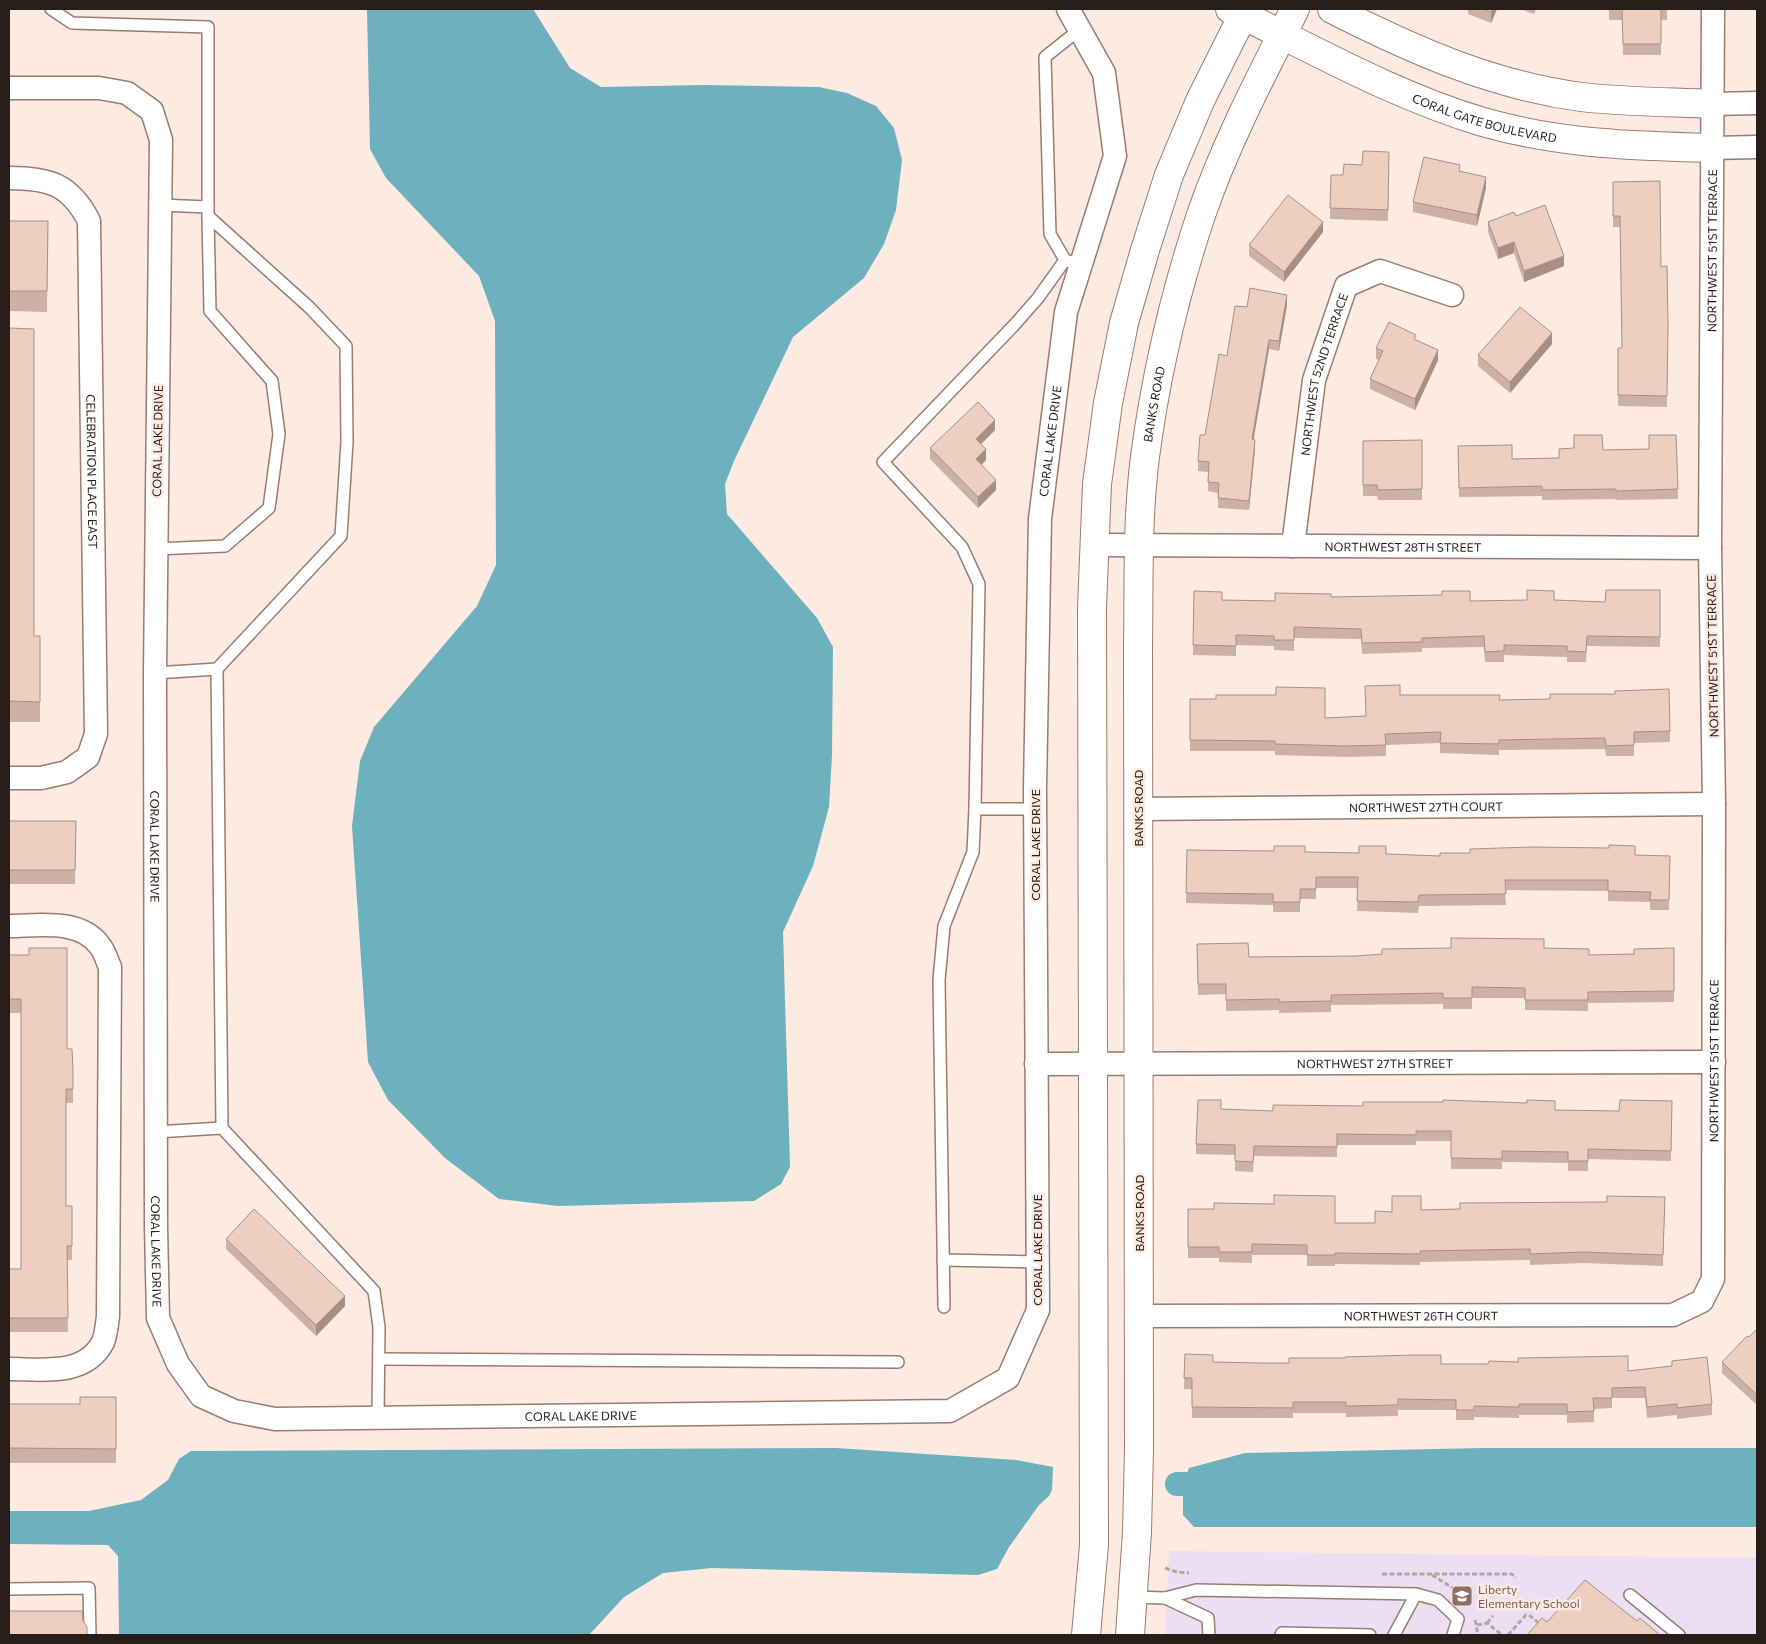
<svg xmlns="http://www.w3.org/2000/svg" width="1766" height="1644" font-family="Commissioner,sans-serif">
<style>
.education{fill:#ecdff3}
.water{fill:#6db0be}
.lines{fill:none;stroke-linecap:round;stroke-linejoin:round}
.canal{stroke:#6db0be;stroke-width:24}
.service-casing{stroke:#997d70;stroke-width:14}
.minor-casing{stroke:#997d70;stroke-width:25}
.tertiary-casing{stroke:#997d70;stroke-width:30}
.path{stroke:#b6a69e;stroke-width:3;stroke-dasharray:5 2.5;stroke-linecap:butt}
.service{stroke:#fff;stroke-width:11}
.minor{stroke:#fff;stroke-width:22}
.tertiary{stroke:#fff;stroke-width:28}
.wall{fill:#ccb1a4}
.shaded-wall{fill:#a69086}
.building{fill:#edcebf;stroke:#a69086}
.labels{text-anchor:middle;dominant-baseline:central;stroke-width:5;stroke-linejoin:round;paint-order:stroke}
.street-label{font-size:12px;fill:#281d18;stroke:#fdeae1}
.education-label{font-size:12px;fill:#785e54;stroke:#fdeae1;text-anchor:start}
</style>
<rect width="100%" height="100%" fill="#fdeae1"/>
<polygon class="education" points="1169,1551 1757,1558 1757,1635 1165,1635"/>
<g class="water">
<polygon points="367,9 533,9 570,68 601,87 706,85 819,87 847,93 876,106 894,128 902,160 896,210 884,244 864,278 793,337 734,461 725,484 727,514 817,618 833,647 832,755 829,807 813,866 783,932 790,1167 781,1184 754,1201 558,1206 499,1199 445,1158 388,1100 368,1062 352,826 360,761 374,727 477,606 496,565 495,321 479,276 386,178 370,149"/>
<polygon points="836,1448 1016,1460 1053,1467 1052,1490 1049,1496 1039,1505 1009,1547 997,1569 978,1575 712,1568 663,1573 624,1597 589,1635 119,1635 118,1556 108,1545 9,1544 9,1511 89,1511 141,1500 168,1480 179,1459 191,1451"/>
<polygon points="1483,1448 1757,1448 1757,1527 1194,1527 1183,1515 1183,1484 1189,1468 1245,1453"/>
</g>
<g class="lines">
<polyline class="canal" points="1177,1484 1215,1484"/>
<g class="service-casing">
<g id="service">
<polyline points="51,9 72,23 208,27 208,216 310,308 346,346 347,442 341,536 217,669 155,673"/>
<polyline points="160,205 208,207"/>
<polyline points="1065,260 1050,234 1045,57 1079,30"/>
<polyline points="156,549 225,546 269,508 279,434 272,381 210,311 208,216"/>
<polyline points="217,669 222,1128 374,1291 379,1327 378,1418"/>
<polyline points="975,809 979,584 962,547 883,462 1017,322 1038,298 1065,260 1080,265"/>
<polyline points="156,1132 222,1128"/>
<polyline points="943,1260 1038,1262"/>
<polyline points="944,1307 939,980 944,926 973,852 975,809 1035,809"/>
<polyline points="379,1359 898,1362"/>
<polyline points="9,1589 89,1588 90,1635"/>
<polyline points="1630,1595 1679,1635"/>
<polyline points="1133,1597 1165,1598 1196,1590 1416,1594 1438,1600 1458,1619 1453,1635"/>
<polyline points="1165,1598 1208,1618 1209,1635"/>
<polyline points="1281,1635 1282,1633 1370,1635"/>
<polyline points="1394,1635 1416,1594"/>
</g>
</g>
<g class="minor-casing">
<g id="minor">
<path id="s1" d="M9 88H99L127 93 152 111 161 140 155 673 156 1226 158 1318 178 1364 201 1396 234 1411 275 1419 950 1411 1008 1378 1038 1310 1035 789 1040 519 1066 312 1115 156 1104 73 1068 9"/>
<polyline points="1713,104 1757,103"/>
<polyline points="1713,148 1757,147"/>
<path id="s2" d="M9 178C49 178 70 184 89 221L96 734 88 757 67 772 41 778H9"/>
<path id="s3" d="M1094 545 1710 548"/>
<path id="s4" d="M1293 546 1314 380 1346 286 1380 271 1452 295"/>
<path id="s5" d="M1138 809 1714 804"/>
<path d="M9 926C38 926 80 918 100 946 105 952 107 961 110 967L108 1316C107 1324 106 1335 103 1342 85 1377 41 1369 9 1369"/>
<path id="s6" d="M1036 1064 1714 1062"/>
<path id="s7" d="M1139 1316 1673 1315 1702 1301 1713 1279 1714 804 1710 548 1713 9"/>
</g>
</g>
<g class="tertiary-casing">
<g id="tertiary">
<path id="s8" d="M1230 9C1313 49 1395 96 1483 122 1560 144 1634 146 1713 148"/>
<path d="M1332 9C1411 49 1491 85 1581 97 1625 102 1669 102 1713 104"/>
<polyline points="1086,1635 1094,1545 1092,608 1097,484 1108,403 1124,323 1145,250 1169,175 1200,101 1246,9"/>
<path id="s9" d="M1130 1635 1137 1532 1139 1450 1138 645C1139 583 1137 519 1145 457 1156 374 1175 293 1201 215 1226 143 1261 76 1295 9"/>
</g>
</g>
<g class="path">
<polyline points="1165,1568 1177,1572 1189,1573"/>
<polyline points="1382,1574 1512,1574 1516,1578"/>
<polyline points="1432,1575 1453,1588 1463,1597"/>
<polyline points="1475,1620 1478,1635"/>
<polyline points="1487,1623 1493,1616"/>
<polyline points="1477,1625 1487,1623 1502,1635"/>
<polyline points="1508,1635 1526,1615 1529,1615 1540,1624"/>
</g>
<use href="#service" class="service"/>
<use href="#minor" class="minor"/>
<use href="#tertiary" class="tertiary"/>
</g>
<g class="wall">
<polygon points="1468,9 1497,9 1491,23 1468,14"/>
<polygon points="1520,9 1536,9 1534,14"/>
<polygon points="1609,9 1667,9 1667,20 1661,20 1661,55 1623,55 1622,20 1609,20"/>
<polygon points="1389,152 1388,221 1330,219 1331,175 1343,175"/>
<polygon points="1613,182 1661,267 1667,266 1667,407 1618,406 1618,348 1622,348 1620,227 1613,227"/>
<polygon points="1486,188 1477,226 1413,212 1413,202"/>
<polygon points="1516,216 1564,266 1524,282 1514,253 1498,259 1488,232 1488,222"/>
<polygon points="9,221 48,221 47,312 9,311"/>
<polygon points="1323,232 1284,282 1249,256 1249,245"/>
<polygon points="1287,305 1279,351 1269,349 1253,439 1255,449 1249,510 1218,508 1218,493 1208,491 1208,472 1198,471 1198,461 1227,356 1247,307"/>
<polygon points="9,328 34,636 40,636 40,722 9,722"/>
<polygon points="1416,340 1438,360 1415,410 1370,389 1370,379 1379,360 1376,359 1376,348"/>
<polygon points="1552,344 1510,393 1478,366 1478,355"/>
<polygon points="995,430 981,444 986,460 981,465 996,490 978,508 930,459 930,448"/>
<polygon points="1676,435 1678,499 1616,500 1616,499 1542,500 1542,496 1459,497 1458,446 1512,459 1559,458 1603,450 1649,449"/>
<polygon points="1422,440 1422,500 1378,500 1377,496 1363,496 1363,441"/>
<polygon points="1660,590 1660,647 1587,646 1586,662 1567,662 1567,657 1504,655 1504,662 1485,662 1484,647 1422,648 1422,652 1362,654 1361,639 1294,638 1294,651 1274,650 1274,646 1236,645 1236,656 1193,655 1194,591 1222,600 1275,601 1331,597 1470,601 1554,600 1605,602"/>
<polygon points="1400,695 1499,700 1670,731 1670,742 1634,743 1634,756 1606,756 1605,749 1499,750 1499,755 1440,753 1440,743 1386,745 1386,756 1346,757 1275,755 1275,751 1190,751 1190,699 1325,718 1366,716"/>
<polygon points="9,821 76,821 75,884 9,884"/>
<polygon points="1187,850 1305,852 1440,856 1635,855 1670,856 1669,910 1650,910 1650,902 1608,901 1608,891 1505,890 1506,905 1419,906 1418,913 1357,911 1358,888 1316,888 1316,899 1300,899 1300,912 1273,912 1273,905 1186,903"/>
<polygon points="1544,948 1589,955 1634,954 1674,948 1674,1002 1588,1003 1588,1011 1525,1010 1525,998 1472,998 1472,1009 1443,1009 1443,1004 1331,1005 1331,1012 1279,1013 1279,1010 1226,1011 1226,994 1198,995 1197,954 1249,957 1356,956"/>
<polygon points="9,955 67,1049 73,1069 73,1103 66,1103 66,1206 72,1206 72,1260 67,1260 68,1332 9,1332 9,1269 21,1269 21,1013 9,1013"/>
<polygon points="1672,1101 1671,1161 1588,1159 1588,1171 1568,1171 1568,1163 1502,1162 1502,1169 1451,1169 1451,1141 1416,1141 1416,1145 1337,1145 1337,1157 1254,1156 1253,1172 1235,1171 1235,1155 1196,1154 1196,1144 1221,1109 1273,1111 1555,1110 1619,1111"/>
<polygon points="1665,1197 1663,1266 1583,1263 1530,1265 1530,1260 1420,1262 1420,1265 1335,1264 1335,1266 1307,1266 1307,1255 1252,1255 1252,1263 1219,1262 1219,1258 1188,1258 1188,1209 1335,1223 1375,1223 1392,1212 1421,1210 1460,1209 1607,1202"/>
<polygon points="226,1239 345,1306 316,1336 226,1249"/>
<polygon points="1757,1329 1757,1405 1722,1373 1722,1362 1749,1337"/>
<polygon points="1185,1354 1213,1362 1259,1363 1441,1364 1628,1371 1712,1404 1712,1415 1677,1419 1677,1415 1647,1418 1645,1398 1612,1398 1612,1408 1594,1409 1594,1422 1567,1423 1567,1415 1519,1415 1519,1418 1474,1417 1474,1420 1456,1420 1456,1410 1398,1410 1398,1416 1346,1417 1346,1413 1293,1413 1293,1418 1192,1418 1192,1389 1184,1389"/>
<polygon points="116,1397 116,1463 9,1463 9,1404 80,1404"/>
</g>
<g class="shaded-wall">
<polygon points="1492,9 1497,9 1491,23 1491,12"/>
<polygon points="1486,177 1486,188 1477,226 1477,215"/>
<polygon points="1323,222 1323,232 1284,282 1284,272"/>
<polygon points="1514,242 1514,253 1498,259 1498,248"/>
<polygon points="1564,256 1564,266 1524,282 1524,271"/>
<polygon points="1287,295 1287,305 1279,351 1279,341"/>
<polygon points="1552,333 1552,344 1510,393 1510,382"/>
<polygon points="1269,340 1269,349 1252,449 1252,439"/>
<polygon points="1438,350 1438,360 1415,410 1415,399"/>
<polygon points="995,420 995,430 976,449 976,439"/>
<polygon points="1255,440 1255,449 1249,510 1249,501"/>
<polygon points="986,449 986,460 976,470 976,459"/>
<polygon points="996,480 996,490 978,508 978,497"/>
<polygon points="345,1296 345,1306 316,1336 316,1325"/>
</g>
<g class="building">
<polygon points="1483,9 1492,9 1491,12"/>
<polygon points="1609,9 1667,9 1661,9 1661,44 1623,44 1622,9"/>
<polygon points="1363,151 1389,152 1388,210 1330,208 1331,175 1343,175 1344,164 1362,165"/>
<polygon points="1424,157 1460,165 1459,171 1486,177 1477,215 1413,202"/>
<polygon points="1660,181 1661,267 1667,266 1668,325 1667,396 1618,395 1618,348 1622,348 1620,216 1613,216 1613,182"/>
<polygon points="1288,195 1323,222 1284,272 1249,245"/>
<polygon points="1545,205 1564,256 1524,271 1514,242 1498,248 1488,222 1514,212 1516,216"/>
<polygon points="9,221 48,221 47,291 9,291"/>
<polygon points="1250,288 1287,295 1279,341 1269,340 1252,439 1255,440 1249,501 1218,498 1219,483 1208,482 1209,462 1198,461 1200,435 1205,435 1219,354 1227,356 1235,306 1247,307"/>
<polygon points="1520,307 1552,333 1510,382 1478,355"/>
<polygon points="1389,322 1416,335 1414,339 1438,350 1415,399 1370,379 1383,351 1376,348"/>
<polygon points="9,328 34,329 34,636 40,636 40,702 9,701"/>
<polygon points="978,402 995,420 976,439 986,449 976,459 996,480 978,497 930,448"/>
<polygon points="1574,435 1602,435 1603,450 1649,449 1649,435 1676,435 1678,489 1616,491 1616,489 1542,490 1542,486 1459,488 1458,446 1512,445 1512,459 1559,458 1559,449 1574,448"/>
<polygon points="1422,440 1422,489 1378,490 1377,485 1363,485 1363,441"/>
<polygon points="1527,590 1554,591 1554,600 1605,602 1606,590 1660,590 1660,637 1587,636 1586,652 1567,651 1567,646 1504,645 1504,651 1485,652 1484,636 1422,638 1422,642 1362,643 1361,629 1294,627 1294,640 1274,640 1274,636 1236,635 1236,646 1193,645 1194,591 1222,592 1222,600 1275,601 1275,593 1331,594 1331,597 1442,595 1442,591 1470,591 1470,601 1527,600"/>
<polygon points="1400,685 1400,695 1500,695 1499,700 1550,699 1550,694 1615,694 1615,691 1669,689 1670,731 1634,732 1634,745 1606,746 1605,738 1499,740 1499,744 1440,743 1441,732 1385,734 1386,745 1346,746 1275,744 1275,741 1190,740 1190,699 1216,699 1216,695 1276,695 1276,687 1325,688 1325,718 1366,716 1365,686"/>
<polygon points="9,821 76,821 75,870 9,870"/>
<polygon points="1609,845 1635,846 1635,855 1670,856 1669,900 1650,900 1651,892 1608,891 1608,880 1505,880 1506,894 1419,895 1418,902 1357,901 1358,877 1316,877 1316,889 1300,889 1300,902 1273,902 1273,894 1186,893 1187,850 1274,851 1274,846 1305,846 1305,852 1359,853 1359,846 1386,846 1386,854 1440,856 1440,853 1470,853 1470,849 1531,847 1609,848"/>
<polygon points="1451,938 1544,939 1544,948 1589,949 1589,955 1634,954 1634,949 1674,948 1674,991 1588,992 1588,1000 1525,1000 1525,988 1472,987 1472,998 1443,998 1443,993 1331,995 1331,1001 1279,1002 1279,999 1226,1000 1226,984 1198,984 1197,944 1248,943 1249,957 1356,956 1382,954 1382,949 1451,948"/>
<polygon points="29,948 67,948 67,1049 72,1049 73,1069 73,1089 66,1089 66,1206 72,1206 72,1246 67,1246 68,1318 9,1318 9,1269 21,1269 21,999 9,999 9,955 29,955"/>
<polygon points="1198,1100 1221,1100 1221,1109 1273,1111 1273,1105 1363,1106 1363,1102 1443,1102 1443,1100 1527,1103 1527,1100 1555,1101 1555,1110 1619,1111 1620,1100 1672,1101 1671,1151 1588,1149 1588,1161 1568,1161 1568,1152 1502,1151 1502,1159 1451,1158 1451,1131 1416,1131 1416,1135 1337,1134 1337,1147 1254,1146 1253,1162 1235,1161 1235,1145 1196,1144"/>
<polygon points="1274,1195 1335,1196 1335,1223 1375,1223 1375,1211 1392,1212 1392,1196 1421,1196 1421,1210 1460,1209 1460,1203 1607,1202 1607,1196 1665,1197 1663,1255 1583,1252 1530,1254 1530,1249 1420,1251 1420,1254 1335,1253 1335,1255 1307,1255 1307,1245 1252,1244 1252,1252 1219,1252 1219,1247 1188,1247 1188,1209 1214,1209 1214,1203 1274,1204"/>
<polygon points="254,1209 345,1296 316,1325 226,1239"/>
<polygon points="1757,1329 1757,1395 1722,1362 1747,1336 1749,1337"/>
<polygon points="1185,1354 1213,1355 1213,1362 1259,1363 1289,1363 1289,1358 1345,1358 1345,1357 1414,1355 1441,1355 1441,1364 1488,1364 1489,1361 1518,1362 1518,1358 1628,1356 1628,1371 1672,1366 1672,1361 1707,1357 1712,1404 1677,1408 1677,1404 1647,1407 1645,1387 1612,1388 1612,1398 1593,1398 1594,1411 1567,1412 1567,1404 1519,1404 1519,1407 1474,1406 1474,1410 1456,1410 1456,1400 1398,1399 1398,1405 1346,1406 1346,1402 1293,1402 1293,1408 1192,1407 1192,1378 1184,1378"/>
<polygon points="80,1397 116,1397 116,1449 9,1448 9,1404 80,1404"/>
<polygon points="1585,1580 1637,1621 1640,1618 1660,1635 1527,1635 1542,1618 1547,1622"/>
<polygon points="9,1611 82,1611 83,1621 87,1627 87,1635 9,1635"/>
</g>
<defs>
<g id="school-square" transform="scale(1.125)"><rect x="-9" y="-9" width="18" height="18" rx="4" fill="#8d6e63" stroke="#fdeae1"/><path d="M0-5L7-2L0 1L-7-2ZM-4 1L0 2.5L4 1V4Q0 6-4 4Z" fill="#fff"/></g>
</defs>
<g fill-rule="evenodd">
<use href="#school-square" x="1462" y="1596"/>
</g>
<g class="labels">
<g class="street-label">
<text stroke="none"><textPath href="#s8" startOffset="278">CORAL GATE BOULEVARD</textPath></text>
<text stroke="none"><textPath href="#s7" startOffset="1619">NORTHWEST 51ST TERRACE</textPath></text>
<text stroke="none"><textPath href="#s4" startOffset="175">NORTHWEST 52ND TERRACE</textPath></text>
<text stroke="none"><textPath href="#s9" startOffset="1232">BANKS ROAD</textPath></text>
<text transform="translate(157 441) rotate(-89)">CORAL LAKE DRIVE</text>
<text stroke="none"><textPath href="#s1" startOffset="3211">CORAL LAKE DRIVE</textPath></text>
<text stroke="none"><textPath href="#s2" startOffset="348">CELEBRATION PLACE EAST</textPath></text>
<text stroke="none"><textPath href="#s3" startOffset="309">NORTHWEST 28TH STREET</textPath></text>
<text transform="translate(1712 656) rotate(-91)">NORTHWEST 51ST TERRACE</text>
<text stroke="none"><textPath href="#s5" startOffset="288">NORTHWEST 27TH COURT</textPath></text>
<text transform="translate(1138 808) rotate(-90)">BANKS ROAD</text>
<text transform="translate(1035 845) rotate(-90)">CORAL LAKE DRIVE</text>
<text stroke="none"><textPath href="#s1" startOffset="886">CORAL LAKE DRIVE</textPath></text>
<text stroke="none"><textPath href="#s7" startOffset="809">NORTHWEST 51ST TERRACE</textPath></text>
<text stroke="none"><textPath href="#s6" startOffset="339">NORTHWEST 27TH STREET</textPath></text>
<text transform="translate(1139 1213) rotate(-90)">BANKS ROAD</text>
<text transform="translate(1037 1250) rotate(-90)">CORAL LAKE DRIVE</text>
<text stroke="none"><textPath href="#s1" startOffset="1291">CORAL LAKE DRIVE</textPath></text>
<text stroke="none"><textPath href="#s7" startOffset="282">NORTHWEST 26TH COURT</textPath></text>
<text stroke="none"><textPath href="#s1" startOffset="1831">CORAL LAKE DRIVE</textPath></text>
</g>
<g class="education-label">
<text x="1478" y="1589">Liberty<tspan x="1478" dy="14">Elementary School</tspan></text>
</g>
</g>
<rect width="1766" height="1644" fill="none" stroke="#281d18" stroke-width="20"/>
</svg>
